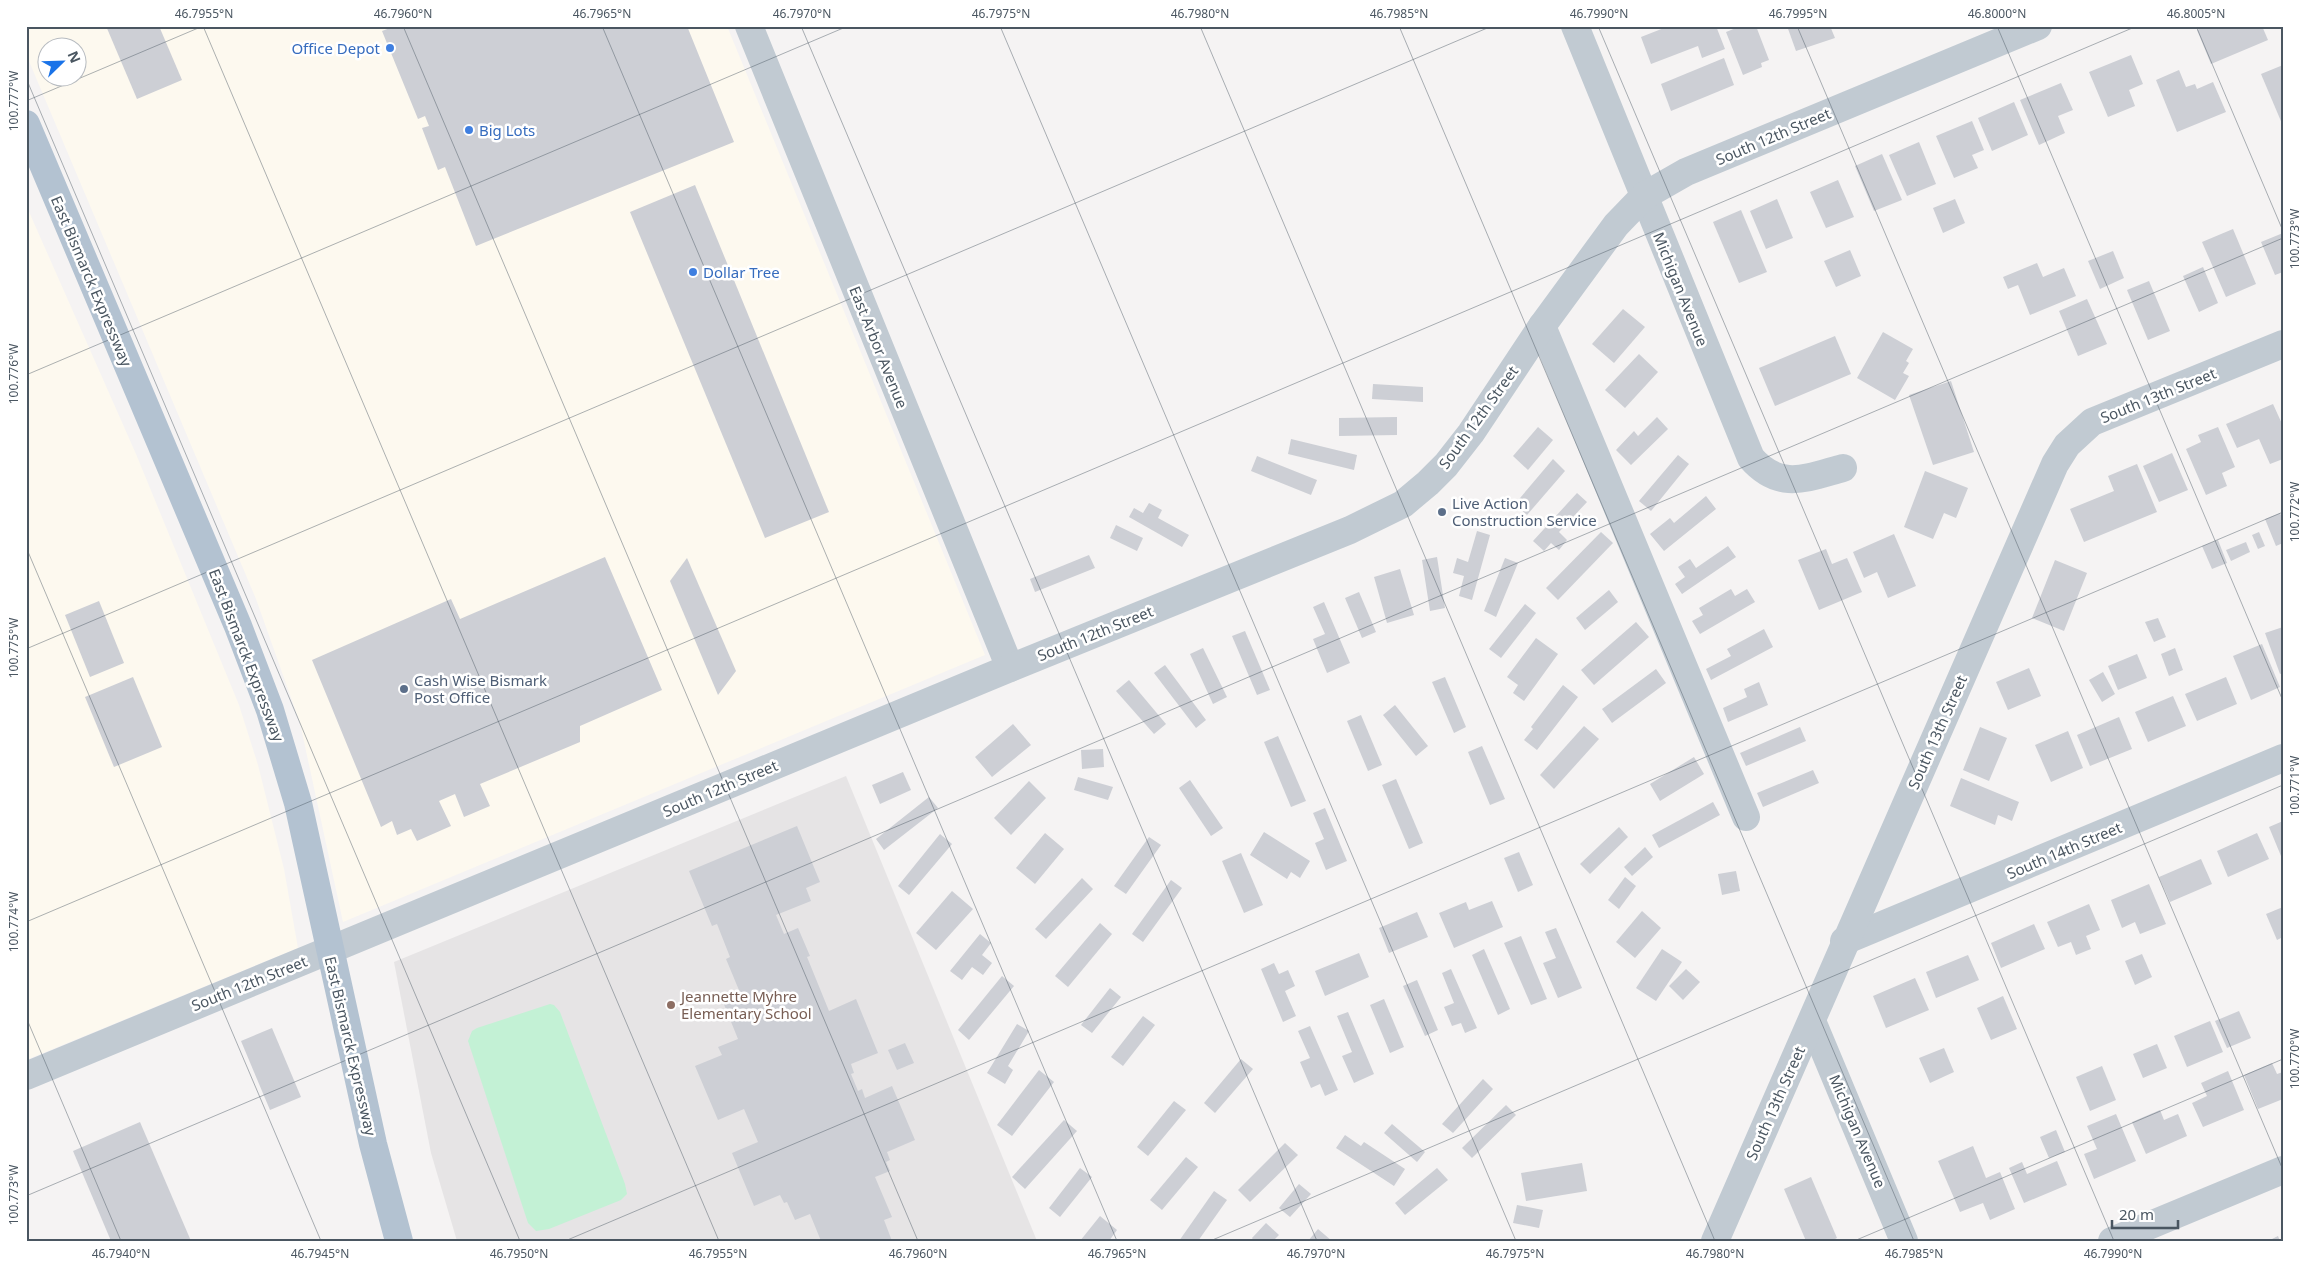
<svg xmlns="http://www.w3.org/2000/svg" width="2309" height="1267" font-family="'Noto Sans',sans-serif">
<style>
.commercial{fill:#fdf9ef;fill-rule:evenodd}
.education{fill:#e6e4e5}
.green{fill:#c3f1d5}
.building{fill:#cdcfd5}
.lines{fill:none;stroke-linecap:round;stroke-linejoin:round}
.minor{stroke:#c1cad2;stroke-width:28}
.major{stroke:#b3c2d1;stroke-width:28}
.ticks{fill:none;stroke:#4a5661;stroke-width:1;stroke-opacity:0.45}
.shop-dot{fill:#3f7fe0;stroke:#fff;stroke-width:2}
.service-dot{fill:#5c6f8a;stroke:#fff;stroke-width:2}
.education-dot{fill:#8d6e63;stroke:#fff;stroke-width:2}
.labels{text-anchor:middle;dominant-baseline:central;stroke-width:5;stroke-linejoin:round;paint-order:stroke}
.shop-label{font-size:15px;fill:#366cbe;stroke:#fff;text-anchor:start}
.street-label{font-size:15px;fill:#4a5661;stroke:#fff}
.service-label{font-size:15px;fill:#4e5e75;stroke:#fff;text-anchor:start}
.education-label{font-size:15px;fill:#785e54;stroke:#fff;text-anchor:start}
.neatline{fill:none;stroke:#4a5661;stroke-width:2}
.ticks-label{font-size:12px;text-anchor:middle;fill:#4a5661}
</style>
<rect width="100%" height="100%" fill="#f5f3f3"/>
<g class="commercial">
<path d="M26 26H727L985 655 343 922 300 723 256 599 26 54ZM48 48H78V78H48Z"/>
<polygon points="26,205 136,454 239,705 258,765 284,869 298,948 26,1060"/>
</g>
<polygon class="education" points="846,776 1037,1241 457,1241 431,1153 394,962"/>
<polygon class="green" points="550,1004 554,1005 560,1012 625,1184 627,1194 621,1200 549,1229 536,1231 528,1223 468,1041 472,1031 477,1028"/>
<g class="building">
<polygon points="106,26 159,26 182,80 137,99"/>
<polygon points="389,26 687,26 734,142 476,246 445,167 438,170 422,128 429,126 425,116 418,119 382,31 390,28"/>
<polygon points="1669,26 1716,26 1725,49 1702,58 1698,46 1651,64 1641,37"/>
<polygon points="1741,26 1756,26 1769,60 1761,63 1762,67 1743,75 1726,32"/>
<polygon points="1787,26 1830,26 1835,38 1796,51"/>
<polygon points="2205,26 2262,26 2268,40 2211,64 2197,30"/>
<polygon points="2131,55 2143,84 2129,90 2135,106 2108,117 2089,72"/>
<polygon points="1724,58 1734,85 1671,111 1661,84"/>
<polygon points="2283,65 2283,126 2261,74"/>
<polygon points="2179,70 2186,87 2195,84 2197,89 2213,82 2226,112 2177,132 2156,80"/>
<polygon points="2061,83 2073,110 2058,116 2065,133 2039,145 2020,100"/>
<polygon points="2014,102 2028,135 1992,151 1978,118"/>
<polygon points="1972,121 1984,150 1972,155 1978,168 1954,178 1936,136"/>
<polygon points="1919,142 1936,184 1907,196 1889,155"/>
<polygon points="1882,154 1902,200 1874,211 1855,166"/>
<polygon points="1838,180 1854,217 1826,228 1810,192"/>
<polygon points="695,185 829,512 765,538 630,212"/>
<polygon points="1777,199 1793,238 1766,249 1750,211"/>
<polygon points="1955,199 1965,223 1943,233 1933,208"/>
<polygon points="1741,210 1767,272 1739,283 1713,222"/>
<polygon points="2233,229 2256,284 2226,297 2202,242"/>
<polygon points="2283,233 2283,272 2275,275 2261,242"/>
<polygon points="1850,250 1861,276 1836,287 1824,261"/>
<polygon points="2113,251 2124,278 2100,289 2088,261"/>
<polygon points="2037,263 2043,277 2064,268 2076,296 2030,315 2018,285 2008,289 2003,277"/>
<polygon points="2203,267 2218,303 2199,312 2183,276"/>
<polygon points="2149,281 2170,331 2148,340 2127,290"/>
<polygon points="2087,299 2107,344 2078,356 2059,311"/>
<polygon points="1623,309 1645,327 1614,363 1592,344"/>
<polygon points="1883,332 1913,349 1906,361 1909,363 1903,373 1909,376 1895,400 1857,378"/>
<polygon points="1835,336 1851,374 1775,406 1759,368"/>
<polygon points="1639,354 1658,372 1625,408 1605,390"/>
<polygon points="1951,381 1974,452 1933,465 1909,395"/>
<polygon points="1373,384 1423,387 1423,402 1372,399"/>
<polygon points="2273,404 2283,426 2283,459 2270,464 2259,439 2237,448 2226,424"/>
<polygon points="1397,417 1397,435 1339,436 1339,418"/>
<polygon points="1657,417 1668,429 1631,465 1616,450 1634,431 1638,436"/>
<polygon points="1538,427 1553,440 1528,470 1513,456"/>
<polygon points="2218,427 2235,467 2222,473 2227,486 2206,495 2186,449 2201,442 2198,435"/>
<polygon points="1291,439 1357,455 1354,470 1288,454"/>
<polygon points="2172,453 2188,490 2159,502 2143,466"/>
<polygon points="1678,455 1689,464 1651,511 1639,501"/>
<polygon points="1257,456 1317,480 1311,495 1251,471"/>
<polygon points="1553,459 1565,471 1527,515 1515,504"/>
<polygon points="2137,464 2157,512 2084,542 2070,509 2114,491 2108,476"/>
<polygon points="1925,471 1968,488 1956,518 1944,513 1933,539 1904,527"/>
<polygon points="1577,493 1587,502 1559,532 1567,540 1559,550 1551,543 1544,551 1533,541"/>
<polygon points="1706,496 1716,509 1664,551 1650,534 1670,518 1674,523"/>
<polygon points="1149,503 1162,510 1158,518 1189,535 1182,547 1129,517 1134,508 1143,513"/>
<polygon points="2280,513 2283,520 2283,543 2276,546 2265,519"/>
<polygon points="1116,525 1143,538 1137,551 1110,538"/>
<polygon points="1477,531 1490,535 1472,600 1459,596 1464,576 1453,573 1457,558 1468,562"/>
<polygon points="1601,532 1613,543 1558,600 1546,588"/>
<polygon points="2259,532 2265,546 2258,549 2252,535"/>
<polygon points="1894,534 1916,586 1888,598 1877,572 1864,578 1853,552"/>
<polygon points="2218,540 2227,563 2212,569 2202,546"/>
<polygon points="2246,542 2250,552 2231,561 2226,550"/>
<polygon points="1728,546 1736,557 1682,594 1675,584 1685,577 1678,567 1690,559 1696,568"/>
<polygon points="1826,549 1832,564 1847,558 1862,592 1819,610 1798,560"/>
<polygon points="1089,555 1095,568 1035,592 1030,579"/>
<polygon points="605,557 662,690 580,726 580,742 480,784 490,806 464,817 455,794 439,801 451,826 417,841 411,829 397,835 392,821 381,827 312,660 451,599 460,619"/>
<polygon points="1437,557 1445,608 1430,611 1422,560"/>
<polygon points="687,558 736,671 718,695 670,581"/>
<polygon points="1505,558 1518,563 1496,617 1484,611"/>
<polygon points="2055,560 2087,573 2064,631 2032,618"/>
<polygon points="1400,569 1414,615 1387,623 1374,577"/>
<polygon points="1731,589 1735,596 1747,589 1755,602 1700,634 1692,621 1703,615 1699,608"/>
<polygon points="1609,590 1618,602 1585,630 1576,618"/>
<polygon points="1359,592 1376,632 1362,638 1345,598"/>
<polygon points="99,601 124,663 90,677 65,615"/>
<polygon points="1324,602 1350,663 1327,673 1313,639 1325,634 1313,607"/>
<polygon points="1525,604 1536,613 1501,658 1489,649"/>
<polygon points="2158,618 2166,637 2154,642 2145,622"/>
<polygon points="1636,622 1649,637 1594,685 1581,670"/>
<polygon points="2283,627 2283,673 2280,674 2265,633"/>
<polygon points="1764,629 1773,647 1711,680 1706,669 1731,656 1727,649"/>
<polygon points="1245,631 1270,690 1257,695 1232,636"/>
<polygon points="1536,638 1558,654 1524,701 1513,693 1518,685 1507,677"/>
<polygon points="2262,644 2280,687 2251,700 2233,656"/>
<polygon points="1203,648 1227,697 1213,704 1190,654"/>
<polygon points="2175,648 2183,670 2169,676 2161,654"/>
<polygon points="2137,654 2147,678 2118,690 2108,666"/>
<polygon points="1165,665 1206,720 1196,728 1154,673"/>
<polygon points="2029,668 2041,696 2008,710 1996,682"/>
<polygon points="1656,669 1666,683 1612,723 1602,709"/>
<polygon points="2103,672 2115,694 2102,702 2089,680"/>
<polygon points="133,677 162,747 114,767 85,697"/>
<polygon points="1445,677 1466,727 1454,733 1432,682"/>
<polygon points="2226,677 2237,704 2197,721 2185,694"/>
<polygon points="1129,680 1166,724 1154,734 1116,691"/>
<polygon points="1759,682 1768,705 1728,722 1723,708 1747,697 1744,689"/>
<polygon points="1563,685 1578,697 1537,750 1524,740 1533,729 1531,727"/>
<polygon points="2173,696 2186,726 2148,742 2135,712"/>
<polygon points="1395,705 1428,746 1416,756 1383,715"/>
<polygon points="1361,715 1382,765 1368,771 1347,721"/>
<polygon points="2119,717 2132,749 2090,766 2077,735"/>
<polygon points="1013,724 1031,745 992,777 975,757"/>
<polygon points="1584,726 1599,739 1554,789 1540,775"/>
<polygon points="1800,727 1806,741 1746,766 1740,753"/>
<polygon points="1980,727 2007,738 1989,781 1963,770"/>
<polygon points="2068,731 2083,768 2051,782 2035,745"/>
<polygon points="1278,736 1306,801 1291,807 1264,742"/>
<polygon points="1482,746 1505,799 1490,805 1468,752"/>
<polygon points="1103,749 1104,767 1082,769 1081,750"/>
<polygon points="1694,757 1704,774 1660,801 1650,784"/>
<polygon points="1813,770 1819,783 1763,807 1757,793"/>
<polygon points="903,772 911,790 880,804 872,785"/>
<polygon points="1078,777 1113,787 1108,800 1074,790"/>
<polygon points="1961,778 2019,802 2012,821 1998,815 1995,825 1950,806"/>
<polygon points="1396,779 1423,843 1409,849 1382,785"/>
<polygon points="1190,780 1223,828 1211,836 1179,788"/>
<polygon points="1029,781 1046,798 1011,835 994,818"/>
<polygon points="929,797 938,808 884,850 876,839"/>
<polygon points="1713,802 1720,815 1659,848 1652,835"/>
<polygon points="1325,808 1347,861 1326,870 1315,843 1324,839 1313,813"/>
<polygon points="2283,821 2283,856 2281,856 2269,827"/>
<polygon points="797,826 820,882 806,888 811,901 776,915 784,934 798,928 810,956 807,957 829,1011 856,999 878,1053 851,1064 854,1073 851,1074 858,1091 862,1089 865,1098 892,1086 915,1140 887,1152 890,1160 886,1162 890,1171 875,1177 892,1217 884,1220 892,1241 821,1241 810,1214 795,1220 787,1202 784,1203 780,1195 754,1206 732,1153 758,1142 744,1109 718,1120 695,1066 722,1055 718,1047 738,1039 723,1002 741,995 726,959 730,957 717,924 712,926 689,871"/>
<polygon points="1619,827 1628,837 1590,874 1580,864"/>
<polygon points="1264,832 1310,861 1300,878 1291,872 1287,879 1250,855"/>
<polygon points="1045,833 1064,849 1035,884 1016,868"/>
<polygon points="2257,833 2269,859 2228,877 2217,851"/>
<polygon points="940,834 952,844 909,895 898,886"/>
<polygon points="1149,837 1161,845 1126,894 1114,886"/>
<polygon points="1645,847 1653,857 1632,876 1624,867"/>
<polygon points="1519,852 1533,885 1518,892 1504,858"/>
<polygon points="1241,853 1263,905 1244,913 1222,861"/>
<polygon points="2201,859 2212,884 2170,902 2159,877"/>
<polygon points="1736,871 1740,891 1722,895 1718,874"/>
<polygon points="1625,877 1636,886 1619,909 1608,900"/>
<polygon points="1082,878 1093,889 1046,939 1035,929"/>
<polygon points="1171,880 1182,888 1143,942 1132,934"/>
<polygon points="2149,884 2166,924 2140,934 2135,922 2122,928 2111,900"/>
<polygon points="952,891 973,909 936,950 916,933"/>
<polygon points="1492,901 1503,927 1454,948 1439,913 1466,902 1469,910"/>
<polygon points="2089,904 2100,930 2086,936 2091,949 2076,955 2071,942 2058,947 2047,922"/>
<polygon points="2283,907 2283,937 2277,940 2266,914"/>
<polygon points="1642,911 1661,928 1635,958 1616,942"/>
<polygon points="1417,912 1428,937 1389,953 1379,928"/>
<polygon points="1100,923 1112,934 1068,987 1055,976"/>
<polygon points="2034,924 2045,949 2001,968 1991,943"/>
<polygon points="1556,928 1582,988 1558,998 1543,963 1556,958 1545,932"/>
<polygon points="980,934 991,943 982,955 992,963 983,975 972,967 962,980 950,971"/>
<polygon points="1521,936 1547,999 1531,1005 1504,943"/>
<polygon points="1484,949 1510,1009 1498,1015 1472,955"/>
<polygon points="1662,949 1682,962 1656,1001 1636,988"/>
<polygon points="1359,953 1369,977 1325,996 1315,971"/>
<polygon points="2142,954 2152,977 2135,985 2125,961"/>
<polygon points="1968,955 1979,980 1936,998 1926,972"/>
<polygon points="1274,963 1279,974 1288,970 1295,986 1285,991 1296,1016 1283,1022 1261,969"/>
<polygon points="1451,969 1477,1028 1465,1033 1461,1023 1452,1026 1444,1007 1454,1003 1442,973"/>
<polygon points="1686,969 1700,982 1683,1000 1669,986"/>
<polygon points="1002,976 1014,986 969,1040 958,1030"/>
<polygon points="1915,978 1929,1010 1886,1028 1873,996"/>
<polygon points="1417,980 1438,1030 1425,1036 1403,986"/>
<polygon points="1110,988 1121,997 1092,1033 1081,1025"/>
<polygon points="2003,996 2017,1029 1991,1040 1977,1008"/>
<polygon points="1384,999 1404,1047 1390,1053 1370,1005"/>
<polygon points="2239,1011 2251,1038 2227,1048 2215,1021"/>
<polygon points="1348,1012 1374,1074 1354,1083 1342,1056 1352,1052 1337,1016"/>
<polygon points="1143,1016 1155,1025 1123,1066 1111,1057"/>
<polygon points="2210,1021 2223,1052 2187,1067 2174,1036"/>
<polygon points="1017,1024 1029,1031 1008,1066 1013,1070 1005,1084 987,1073"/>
<polygon points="1310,1026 1338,1090 1325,1096 1320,1084 1311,1088 1300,1062 1310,1058 1298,1031"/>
<polygon points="272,1028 301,1097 270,1110 241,1041"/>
<polygon points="905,1043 914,1063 897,1070 888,1050"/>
<polygon points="2157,1044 2167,1068 2143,1078 2133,1054"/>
<polygon points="1944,1048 1954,1072 1930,1083 1919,1058"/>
<polygon points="1241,1059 1253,1069 1215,1113 1204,1103"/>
<polygon points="2272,1063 2277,1074 2283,1072 2283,1099 2258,1109 2244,1075"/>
<polygon points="2102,1066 2116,1100 2090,1111 2076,1077"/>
<polygon points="1039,1070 1054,1082 1012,1136 997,1125"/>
<polygon points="2228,1071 2244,1110 2203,1127 2192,1103 2207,1096 2201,1083"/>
<polygon points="1483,1079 1493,1089 1453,1133 1442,1124"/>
<polygon points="1174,1101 1186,1110 1148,1156 1137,1147"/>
<polygon points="1506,1105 1516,1115 1472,1158 1462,1148"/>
<polygon points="2160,1110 2164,1120 2178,1114 2187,1136 2146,1154 2132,1122"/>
<polygon points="2116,1114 2136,1161 2094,1179 2084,1154 2097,1149 2087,1126"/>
<polygon points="1064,1120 1077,1131 1025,1189 1012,1177"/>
<polygon points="140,1122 191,1241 111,1241 73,1151"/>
<polygon points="1392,1124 1425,1152 1417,1162 1384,1133"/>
<polygon points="2056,1130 2065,1152 2049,1158 2040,1137"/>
<polygon points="1345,1135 1361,1146 1364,1142 1405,1169 1394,1186 1336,1148"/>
<polygon points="1285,1143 1298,1155 1250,1202 1238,1190"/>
<polygon points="1973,1146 1986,1178 2000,1172 2015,1209 1990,1220 1983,1203 1960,1212 1938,1161"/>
<polygon points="1186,1157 1198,1167 1162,1210 1150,1200"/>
<polygon points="2057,1161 2067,1185 2024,1203 2009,1168 2022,1162 2027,1174"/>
<polygon points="1582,1163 1587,1191 1526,1201 1521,1173"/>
<polygon points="1080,1168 1092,1177 1060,1217 1049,1208"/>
<polygon points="1437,1168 1448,1180 1405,1215 1395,1203"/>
<polygon points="1811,1177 1837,1238 1831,1241 1806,1241 1784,1189"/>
<polygon points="1299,1184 1311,1194 1290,1217 1279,1208"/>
<polygon points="1214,1191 1227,1200 1198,1241 1179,1241"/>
<polygon points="1517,1205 1543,1210 1539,1228 1513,1223"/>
<polygon points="1100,1216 1117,1230 1109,1241 1080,1241"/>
<polygon points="1266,1223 1279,1235 1273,1241 1254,1241 1252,1238"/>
<polygon points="1318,1229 1332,1241 1308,1241"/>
<polygon points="2278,1236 2280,1241 2268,1241"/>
</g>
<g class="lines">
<g class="minor">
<polyline points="749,26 1010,668"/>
<path d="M1575 26 1751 458C1780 491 1806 478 1843 468"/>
<polyline points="1542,326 1746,817"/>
<polyline points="1844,941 2283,758"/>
<polyline points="1812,1021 1904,1241"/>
<polyline points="26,1076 1010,668 1350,530 1403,504 1428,483 1446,465 1471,433 1542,326 1616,225 1644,196 1686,172 2038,26"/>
<polyline points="1715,1241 2055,464 2067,445 2092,422 2283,344"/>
<polyline points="2112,1241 2283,1170"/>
</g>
<polyline class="major" points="26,124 238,626 270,710 298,803 373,1144 399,1241"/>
</g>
<path class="ticks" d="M203 26 719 1241M403 26 918 1241M602 26 1117 1241M801 26 1317 1241M1000 26 1516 1241M1200 26 1715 1241M1399 26 1914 1241M1598 26 2114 1241M1797 26 2283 1170M1997 26 2283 701M2196 26 2283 231M26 78 520 1241M26 101 203 26M26 375 848 26M26 547 321 1241M26 649 1492 26M26 922 2137 26M26 1017 121 1241M26 1196 2283 238M565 1241 2283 512M1210 1241 2283 785M1854 1241 2283 1059"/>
<g class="shop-dot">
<circle cx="390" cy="48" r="5"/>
<circle cx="469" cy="130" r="5"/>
<circle cx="693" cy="272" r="5"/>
</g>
<g class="service-dot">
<circle cx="1442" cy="512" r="5"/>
<circle cx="404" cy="689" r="5"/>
</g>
<circle class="education-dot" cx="671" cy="1005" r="5"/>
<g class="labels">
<g class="shop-label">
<text x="380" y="48" text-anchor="end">Office Depot</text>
<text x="479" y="130">Big Lots</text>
<text x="703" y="272">Dollar Tree</text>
</g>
<g class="street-label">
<text transform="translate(1773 136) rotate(-23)">South 12th Street</text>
<text transform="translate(92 281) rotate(67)">East Bismarck Expressway</text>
<text transform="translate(1681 289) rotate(68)">Michigan Avenue</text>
<text transform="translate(879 347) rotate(68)">East Arbor Avenue</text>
<text transform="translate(2158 395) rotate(-22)">South 13th Street</text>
<text transform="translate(1478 417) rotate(-54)">South 12th Street</text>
<text transform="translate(1095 633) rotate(-22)">South 12th Street</text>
<text transform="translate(247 655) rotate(69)">East Bismarck Expressway</text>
<text transform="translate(1937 732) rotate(-66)">South 13th Street</text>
<text transform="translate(720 788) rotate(-23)">South 12th Street</text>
<text transform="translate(2064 850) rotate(-23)">South 14th Street</text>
<text transform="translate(249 983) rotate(-22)">South 12th Street</text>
<text transform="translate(351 1046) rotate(77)">East Bismarck Expressway</text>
<text transform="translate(1775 1103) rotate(-66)">South 13th Street</text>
<text transform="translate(1858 1131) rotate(67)">Michigan Avenue</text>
</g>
<g class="service-label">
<text x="1452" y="503">Live Action<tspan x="1452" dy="17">Construction Service</tspan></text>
<text x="414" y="680">Cash Wise Bismark<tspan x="414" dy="17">Post Office</tspan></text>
</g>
<g class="education-label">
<text x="681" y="996">Jeannette Myhre<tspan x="681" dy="17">Elementary School</tspan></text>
</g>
</g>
<rect width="2309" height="1267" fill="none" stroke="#ffffff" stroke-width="55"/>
<g transform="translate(62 62) rotate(67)"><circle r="24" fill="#ffffff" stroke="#b7bbc0"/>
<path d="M0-4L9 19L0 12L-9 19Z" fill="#1a73e8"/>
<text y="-8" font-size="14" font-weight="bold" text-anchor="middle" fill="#4a5661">N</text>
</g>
<path d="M2112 1220v8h66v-8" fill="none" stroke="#4a5661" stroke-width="2.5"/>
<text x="2119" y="1220" font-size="15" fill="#4a5661" stroke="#ffffff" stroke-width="4" paint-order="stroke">20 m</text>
<rect x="28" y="28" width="2254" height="1212" class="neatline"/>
<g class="ticks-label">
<text x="204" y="18">46.7955°N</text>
<text x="403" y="18">46.7960°N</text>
<text x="602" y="18">46.7965°N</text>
<text x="802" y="18">46.7970°N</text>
<text x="1001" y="18">46.7975°N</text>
<text x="1200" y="18">46.7980°N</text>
<text x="1399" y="18">46.7985°N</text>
<text x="1599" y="18">46.7990°N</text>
<text x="1798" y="18">46.7995°N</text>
<text x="1997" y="18">46.8000°N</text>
<text x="2196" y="18">46.8005°N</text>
<text transform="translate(14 101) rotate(-90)" y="4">100.777°W</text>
<text transform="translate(2295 239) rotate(-90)" y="4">100.773°W</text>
<text transform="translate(14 374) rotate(-90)" y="4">100.776°W</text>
<text transform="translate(2295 512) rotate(-90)" y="4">100.772°W</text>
<text transform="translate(14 648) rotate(-90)" y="4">100.775°W</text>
<text transform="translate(2295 786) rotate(-90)" y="4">100.771°W</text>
<text transform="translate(14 922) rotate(-90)" y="4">100.774°W</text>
<text transform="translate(2295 1059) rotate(-90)" y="4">100.770°W</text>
<text transform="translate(14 1195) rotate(-90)" y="4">100.773°W</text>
<text x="121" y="1258">46.7940°N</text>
<text x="320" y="1258">46.7945°N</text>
<text x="519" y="1258">46.7950°N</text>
<text x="718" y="1258">46.7955°N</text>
<text x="918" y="1258">46.7960°N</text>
<text x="1117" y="1258">46.7965°N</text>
<text x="1316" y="1258">46.7970°N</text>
<text x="1515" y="1258">46.7975°N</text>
<text x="1715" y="1258">46.7980°N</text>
<text x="1914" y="1258">46.7985°N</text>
<text x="2113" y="1258">46.7990°N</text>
</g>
</svg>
